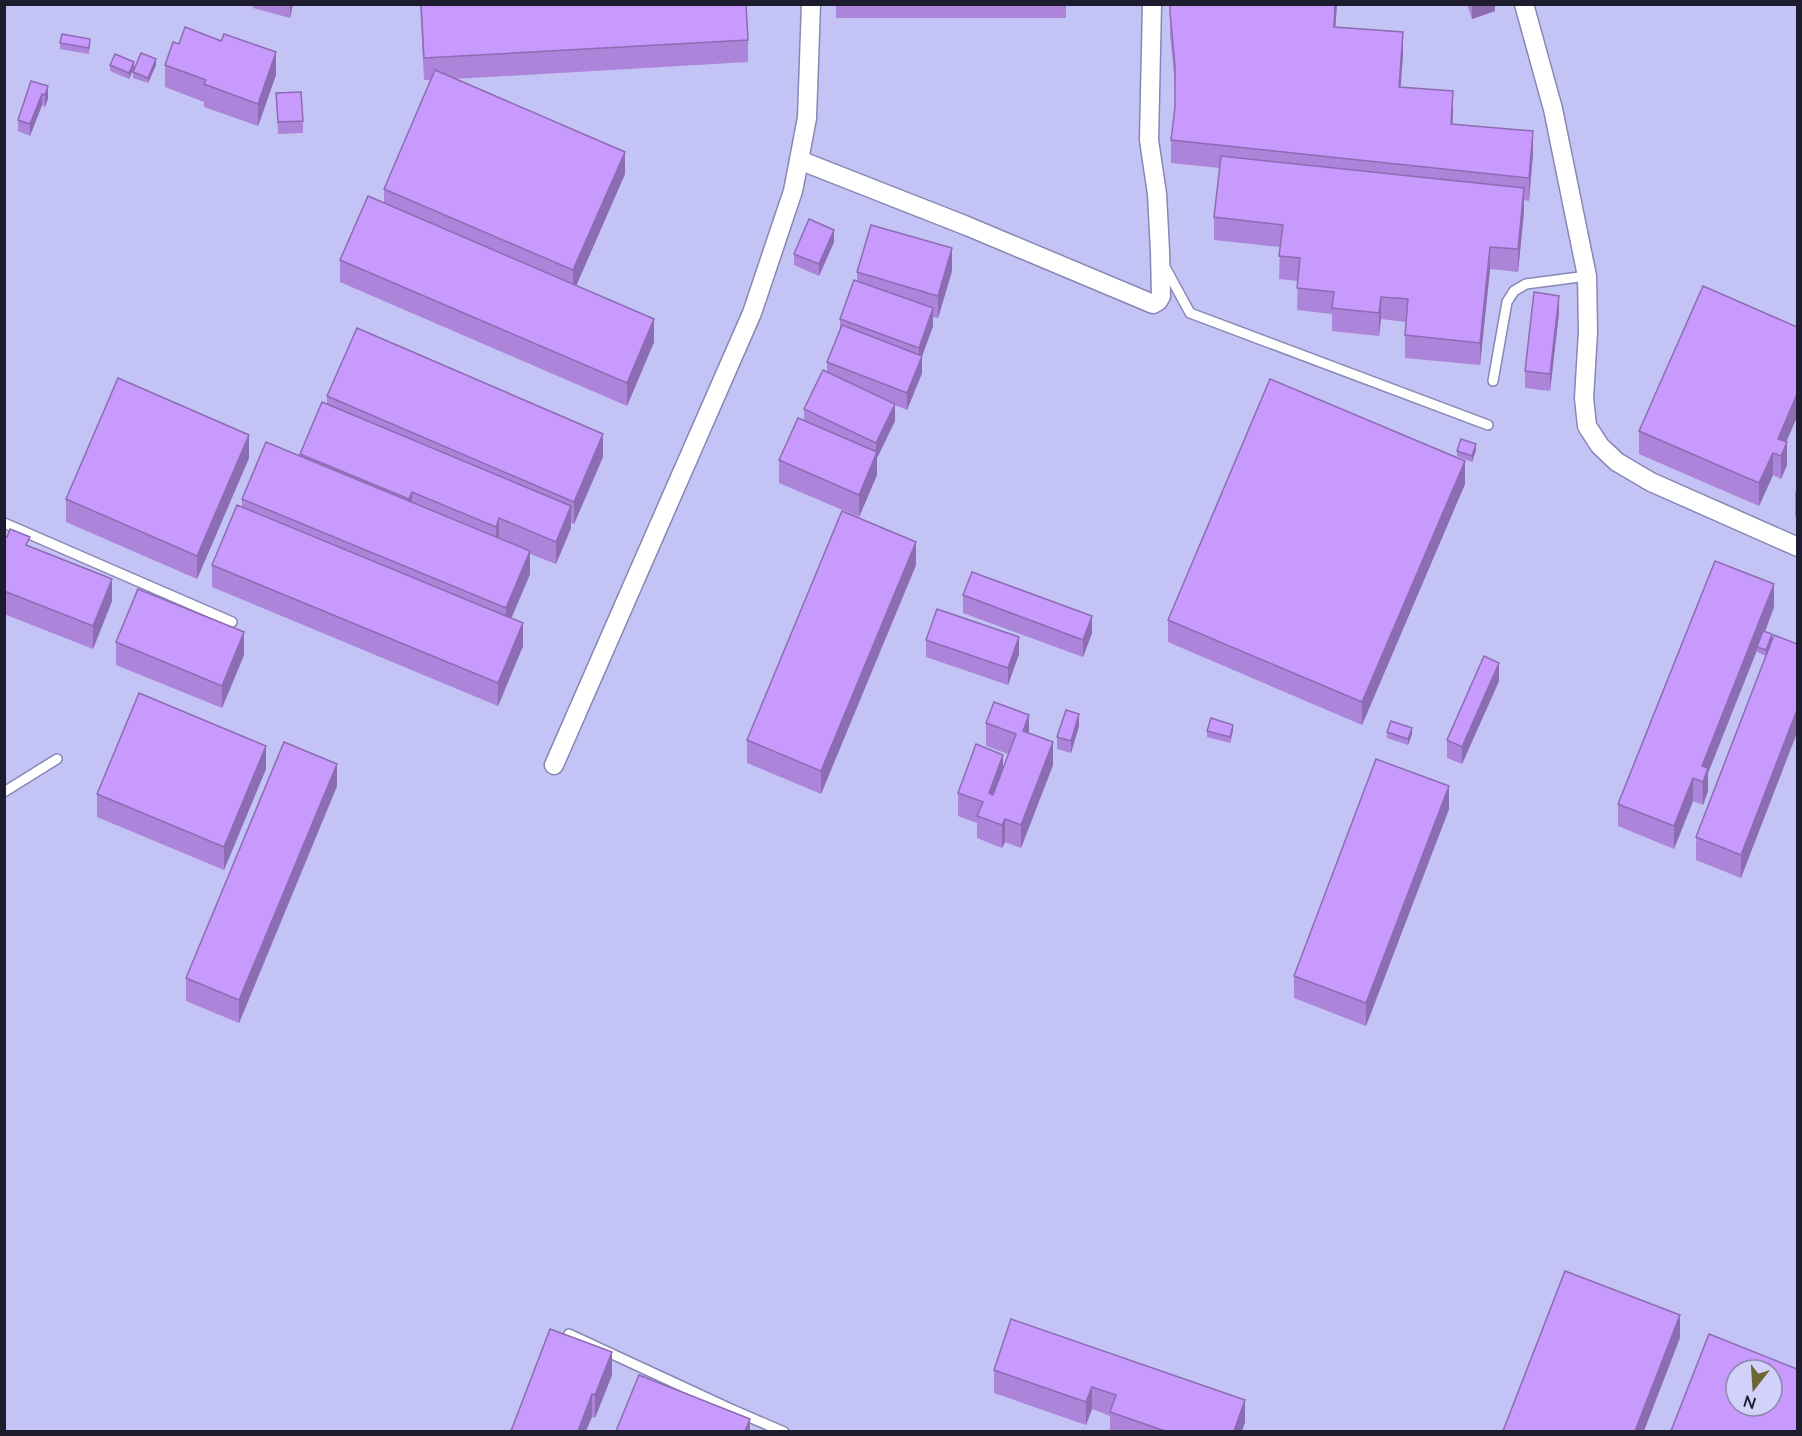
<svg xmlns="http://www.w3.org/2000/svg" width="1802" height="1436" font-family="Lato,sans-serif">
<style>
.lines{fill:none;stroke-linecap:round;stroke-linejoin:round}
.service-casing{stroke:#8787b6;stroke-width:12}
.minor-casing{stroke:#8787b6;stroke-width:21}
.service{stroke:#fff;stroke-width:9}
.minor{stroke:#fff;stroke-width:18}
.wall{fill:#ac84da}
.shaded-wall{fill:#8c6cb2}
.building{fill:#c89afe;stroke:#8c6cb2;stroke-width:1.5;fill-rule:evenodd}
</style>
<rect width="100%" height="100%" fill="#c3c3f5"/>
<g class="lines">
<g class="service-casing">
<g id="service">
<polyline points="1165,267 1190,313 1488,425"/>
<polyline points="1493,381 1507,302 1514,291 1526,284 1587,276"/>
<polyline points="4,523 232,622"/>
<polyline points="4,792 57,759"/>
<polyline points="569,1334 733,1410 784,1432"/>
</g>
</g>
<g class="minor-casing">
<g id="minor">
<polyline points="1524,4 1553,109 1587,276 1588,332 1584,398 1587,426 1600,446 1617,462 1651,482 1798,547"/>
<polyline points="799,160 967,226 1153,304 1158,301 1161,296 1160,251 1157,194 1149,140 1152,4"/>
<polyline points="554,765 752,313 793,191 799,160 807,118 811,4"/>
</g>
</g>
<use href="#service" class="service"/>
<use href="#minor" class="minor"/>
</g>
<g class="wall">
<polygon points="253,4 293,4 290,18 253,8"/>
<polygon points="420,4 746,4 748,40 748,62 454,79 625,174 576,286 654,342 627,406 340,282 340,260 384,203 384,189 431,80 424,80"/>
<rect x="836" y="4" width="230" height="14"/>
<polygon points="1337,4 1335,27 1403,55 1400,87 1453,114 1452,124 1533,153 1529,201 1524,200 1524,211 1518,272 1490,269 1480,365 1405,358 1405,335 1406,322 1381,319 1379,336 1332,331 1332,314 1297,310 1298,281 1279,279 1280,247 1214,240 1214,217 1220,168 1171,163 1171,140 1175,107 1175,85 1170,35 1170,12"/>
<polygon points="1467,4 1495,4 1495,11 1472,19"/>
<polygon points="60,43 90,45 89,54 60,49"/>
<polygon points="110,65 134,68 129,79 110,71"/>
<polygon points="156,65 148,83 133,78 133,72"/>
<polygon points="165,65 276,75 258,126 204,107 204,102 165,87"/>
<polygon points="31,81 48,98 45,107 42,105 30,136 18,131 18,120"/>
<polygon points="276,93 303,121 303,133 278,134"/>
<polygon points="834,242 819,276 794,265 794,254"/>
<polygon points="952,271 938,318 933,317 933,326 922,356 922,373 907,410 895,405 895,421 877,458 877,475 859,517 779,483 779,460 804,421 804,409 827,372 827,362 840,330 840,319 857,281 857,272"/>
<polygon points="1559,313 1550,391 1525,388 1525,371"/>
<polygon points="327,396 603,457 574,524 571,523 571,528 556,564 530,554 530,574 511,618 523,646 498,706 212,587 212,565 242,507 242,499 300,456 300,454 327,405"/>
<polygon points="1797,417 1786,442 1787,465 1781,479 1773,475 1759,506 1639,454 1639,431"/>
<polygon points="1476,450 1472,462 1457,456 1457,451"/>
<polygon points="249,458 197,579 66,522 66,499"/>
<polygon points="1465,484 1362,725 1168,642 1168,620"/>
<polygon points="1797,487 1797,517 1795,516 1795,493"/>
<polygon points="4,536 30,546 112,601 93,649 4,614"/>
<polygon points="916,565 821,794 747,763 747,740"/>
<polygon points="963,595 1092,633 1083,657 963,613"/>
<polygon points="1774,607 1765,632 1772,640 1766,656 1757,652 1757,650 1708,773 1708,791 1703,805 1693,801 1674,849 1618,826 1618,804"/>
<polygon points="926,640 1019,654 1008,685 926,657"/>
<polygon points="116,642 244,655 222,708 116,665"/>
<polygon points="1797,644 1741,878 1696,860 1696,837"/>
<polygon points="1499,681 1462,764 1447,758 1447,740"/>
<polygon points="986,723 1029,733 1053,765 1021,848 1005,842 1002,848 977,838 977,823 958,816 958,793 1003,768 1008,754 986,746"/>
<polygon points="1079,726 1071,753 1057,749 1057,737"/>
<polygon points="1233,730 1230,743 1207,737 1207,731"/>
<polygon points="1387,732 1412,734 1408,745 1387,738"/>
<polygon points="266,769 224,870 97,817 97,794"/>
<polygon points="337,786 239,1023 186,1001 186,978"/>
<polygon points="1449,809 1366,1026 1294,998 1294,976"/>
<polygon points="1011,1319 1245,1422 1242,1431 1110,1431 1110,1416 1092,1409 1086,1425 994,1393 994,1370"/>
<polygon points="612,1375 595,1418 592,1417 511,1431"/>
</g>
<g class="shaded-wall">
<polygon points="290,4 293,4 290,18"/>
<polygon points="1335,4 1337,4 1334,49 1334,27"/>
<polygon points="1472,4 1495,4 1495,11 1472,19"/>
<polygon points="1403,32 1403,55 1399,109 1399,87"/>
<polygon points="276,52 276,75 258,126 258,104"/>
<polygon points="156,59 156,65 148,83 148,78"/>
<polygon points="134,62 134,68 129,79 129,73"/>
<polygon points="48,86 48,98 45,107 45,95"/>
<polygon points="1453,91 1453,114 1451,147 1451,124"/>
<polygon points="42,94 42,105 30,136 30,124"/>
<polygon points="1533,131 1533,153 1529,201 1529,178"/>
<polygon points="625,152 625,174 573,293 573,270"/>
<polygon points="1524,188 1524,211 1518,272 1518,249"/>
<polygon points="834,230 834,242 819,276 819,264"/>
<polygon points="1490,247 1490,269 1480,365 1480,343"/>
<polygon points="952,248 952,271 938,318 938,296"/>
<polygon points="1559,296 1559,313 1550,391 1550,374"/>
<polygon points="1381,297 1381,319 1379,336 1379,313"/>
<polygon points="933,308 933,326 919,365 922,356 922,373 907,410 907,393 919,365 919,348"/>
<polygon points="654,319 654,342 627,406 627,383"/>
<polygon points="1797,394 1797,417 1780,456 1778,439"/>
<polygon points="895,404 895,421 877,458 877,475 859,517 859,495 876,455 876,443"/>
<polygon points="603,434 603,457 574,524 574,502"/>
<polygon points="249,435 249,458 197,579 197,556"/>
<polygon points="1787,442 1787,465 1781,479 1781,456"/>
<polygon points="1476,444 1476,450 1472,462 1472,456"/>
<polygon points="1773,453 1773,475 1759,506 1759,483"/>
<polygon points="1465,461 1465,484 1362,725 1362,702"/>
<polygon points="412,492 412,515 409,522 409,499"/>
<polygon points="571,506 571,528 556,564 556,542"/>
<polygon points="499,518 499,541 496,549 496,527"/>
<polygon points="916,542 916,565 821,794 821,771"/>
<polygon points="530,551 530,574 506,631 506,608"/>
<polygon points="112,579 112,601 93,649 93,626"/>
<polygon points="1774,584 1774,607 1759,647 1757,647 1757,650 1708,773 1708,791 1703,805 1702,766"/>
<polygon points="1092,616 1092,633 1083,657 1083,640"/>
<polygon points="523,623 523,646 498,706 498,683"/>
<polygon points="244,632 244,655 222,708 222,686"/>
<polygon points="1772,634 1772,640 1766,656 1766,650"/>
<polygon points="1019,637 1019,654 1008,685 1008,668"/>
<polygon points="1499,663 1499,681 1462,764 1462,747"/>
<polygon points="1797,710 1797,733 1741,878 1741,855"/>
<polygon points="1079,714 1079,726 1071,753 1071,741"/>
<polygon points="1029,715 1029,738 1023,731"/>
<polygon points="1233,725 1233,730 1230,743 1230,737"/>
<polygon points="1412,728 1412,734 1408,745 1408,739"/>
<polygon points="1053,742 1053,765 1021,848 1021,825"/>
<polygon points="266,746 266,769 224,870 224,847"/>
<polygon points="1003,755 1003,777 989,816 989,793"/>
<polygon points="337,764 337,786 239,1023 239,1000"/>
<polygon points="1693,778 1693,801 1674,849 1674,826"/>
<polygon points="1449,786 1449,809 1366,1026 1366,1003"/>
<polygon points="1005,819 1005,842 1002,848 1002,825"/>
<polygon points="6,977 6,1000 4,1005 4,982"/>
<polygon points="1680,1315 1680,1338 1644,1431 1635,1431"/>
<polygon points="612,1352 612,1375 595,1418 595,1395"/>
<polygon points="1092,1387 1092,1409 1086,1425 1086,1402"/>
<polygon points="592,1394 592,1417 586,1431 578,1431"/>
<polygon points="1245,1400 1245,1422 1242,1431 1234,1431"/>
<polygon points="750,1419 750,1431 745,1431"/>
</g>
<g class="building">
<polygon points="421,4 746,4 748,40 424,58"/>
<polygon points="1170,4 1335,4 1334,27 1403,32 1399,87 1453,91 1451,124 1533,131 1529,178 1171,140 1175,107 1175,66 1170,12"/>
<polygon points="185,27 221,41 224,34 276,52 258,104 204,84 206,80 165,65 173,42 179,44"/>
<polygon points="62,34 90,39 89,48 60,43"/>
<polygon points="141,53 156,59 148,78 133,72"/>
<polygon points="115,54 134,62 129,73 110,65"/>
<polygon points="435,70 625,152 573,270 384,189"/>
<polygon points="31,81 48,86 45,95 42,94 30,124 18,120"/>
<polygon points="301,92 303,121 278,122 276,93"/>
<polygon points="1221,156 1524,188 1518,249 1490,247 1480,343 1405,335 1408,299 1381,297 1379,313 1332,308 1334,292 1297,288 1300,258 1279,256 1283,225 1214,217"/>
<polygon points="368,196 654,319 627,383 340,260"/>
<polygon points="809,219 834,230 819,264 794,254"/>
<polygon points="871,225 952,248 938,296 857,272"/>
<polygon points="854,280 933,308 919,348 840,319"/>
<polygon points="1703,286 1797,327 1797,394 1778,439 1787,442 1781,456 1773,453 1759,483 1639,431"/>
<polygon points="1534,292 1559,296 1550,374 1525,371"/>
<polygon points="842,325 922,356 907,393 827,362"/>
<polygon points="357,328 603,434 574,502 327,396"/>
<polygon points="823,370 895,404 876,443 804,409"/>
<polygon points="118,378 249,435 197,556 66,499"/>
<polygon points="1270,379 1465,461 1362,702 1168,620"/>
<polygon points="322,402 571,506 556,542 499,518 496,527 412,492 409,499 300,454"/>
<polygon points="798,418 877,452 859,495 779,460"/>
<polygon points="1461,439 1476,444 1472,456 1457,451"/>
<polygon points="266,442 530,551 506,608 242,499"/>
<polygon points="237,505 523,623 498,683 212,565"/>
<polygon points="842,511 916,542 821,771 747,740"/>
<polygon points="10,529 30,537 26,545 112,579 93,626 4,591 4,536 7,537"/>
<polygon points="1715,561 1774,584 1702,766 1708,768 1703,782 1693,778 1674,826 1618,804"/>
<polygon points="972,572 1092,616 1083,640 963,595"/>
<polygon points="138,589 244,632 222,686 116,642"/>
<polygon points="937,609 1019,637 1008,668 926,640"/>
<polygon points="1763,631 1772,634 1766,650 1757,647"/>
<polygon points="1774,635 1797,644 1797,710 1741,855 1696,837"/>
<polygon points="1484,656 1499,663 1462,747 1447,740"/>
<polygon points="139,693 266,746 224,847 97,794"/>
<polygon points="994,702 1029,715 1023,731 1053,742 1021,825 1005,819 1002,825 977,816 983,802 958,793 976,744 1003,755 989,793 993,795 1016,734 986,723"/>
<polygon points="1066,710 1079,714 1071,741 1057,737"/>
<polygon points="1211,718 1233,725 1230,737 1207,731"/>
<polygon points="1391,721 1412,728 1408,739 1387,732"/>
<polygon points="284,742 337,764 239,1000 186,978"/>
<polygon points="1376,759 1449,786 1366,1003 1294,976"/>
<polygon points="1565,1271 1680,1315 1635,1431 1503,1431"/>
<polygon points="1011,1319 1245,1400 1234,1431 1165,1431 1110,1412 1116,1395 1092,1387 1086,1402 994,1370"/>
<polygon points="550,1329 612,1352 595,1395 592,1394 578,1431 511,1431"/>
<path d="M1709 1334 1797 1369V1431H1671ZM1736 1370H1772V1406H1736Z"/>
<polygon points="639,1375 750,1419 745,1431 616,1431"/>
</g>
<rect width="1802" height="1436" fill="none" stroke="#1d1c2f" stroke-width="12"/>
<g transform="translate(1754 1388) rotate(197)"><circle r="28" fill="#d1d1fa" stroke="#8989a9" stroke-width="1.5"/>
<path d="M0-4.5L10 22L0 15L-10 22Z" fill="#6b6633"/>
<text y="-9" font-size="16" font-weight="bold" text-anchor="middle" fill="#1d1c2f">N</text>
</g>
</svg>
